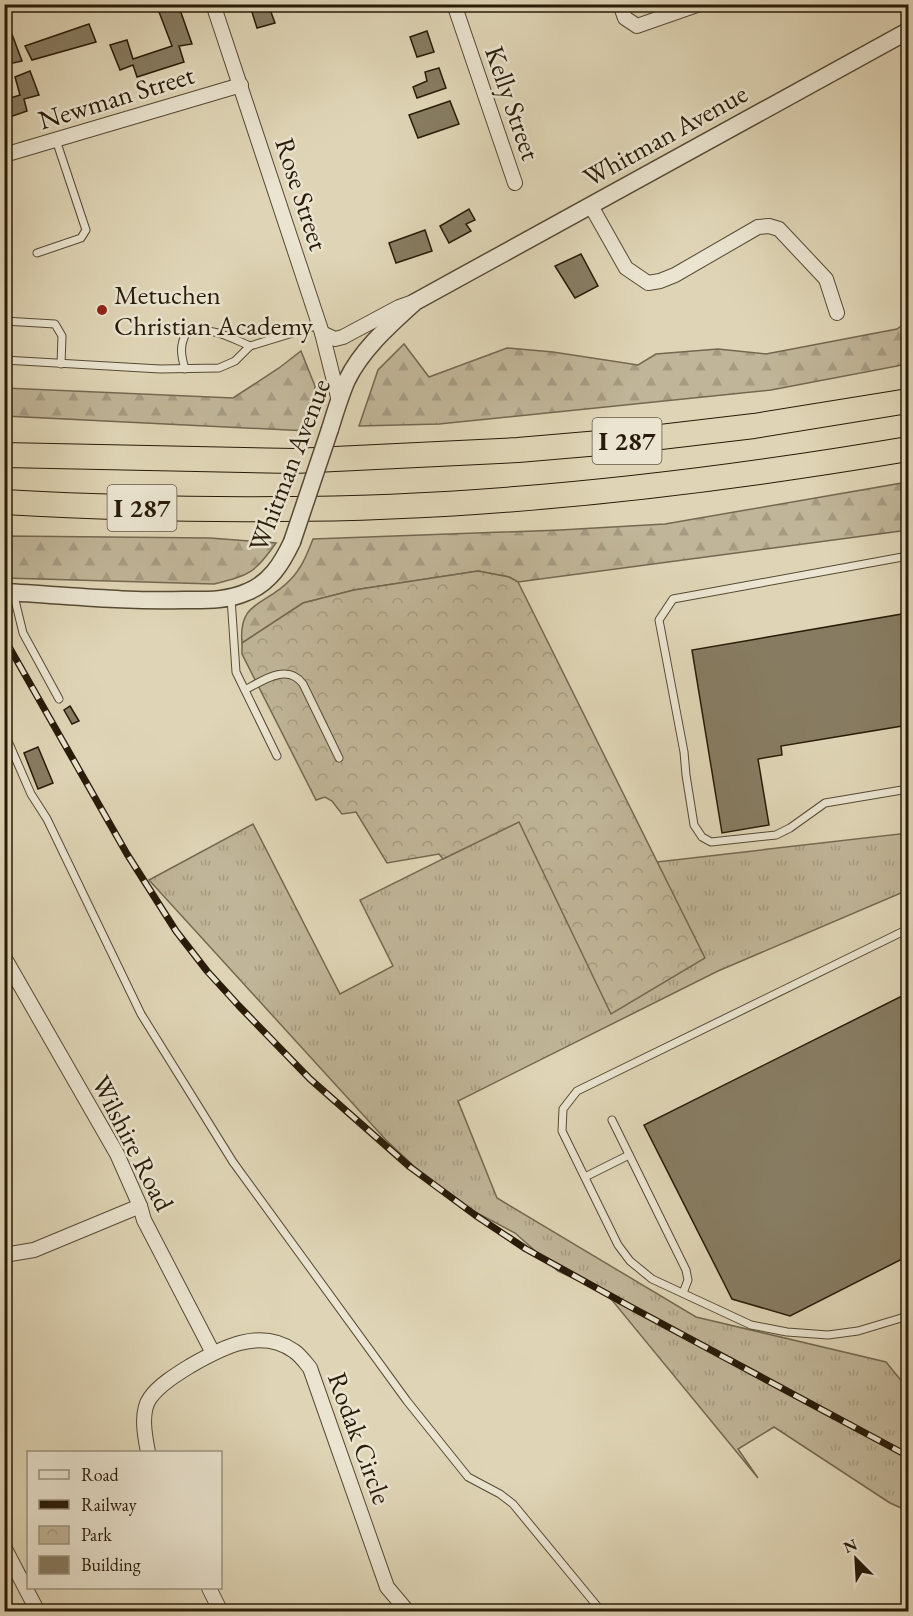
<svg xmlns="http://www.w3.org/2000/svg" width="913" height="1616" font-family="'EB Garamond',serif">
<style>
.grass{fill:url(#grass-tufts);stroke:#746850;stroke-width:1.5}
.forest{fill:url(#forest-firs);stroke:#746850;stroke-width:1.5}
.park{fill:url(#park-crowns);stroke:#746850;stroke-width:1.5}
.building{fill:#877c62;stroke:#281b08;stroke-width:1.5}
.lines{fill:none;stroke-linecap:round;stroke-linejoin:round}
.service-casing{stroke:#564a34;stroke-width:9}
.minor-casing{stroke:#564a34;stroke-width:16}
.tertiary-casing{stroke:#564a34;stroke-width:19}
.motorway-casing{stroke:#281b08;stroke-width:26}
.service{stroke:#eae4d0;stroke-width:7}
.minor{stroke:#eae4d0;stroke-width:14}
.tertiary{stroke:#eae4d0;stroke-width:16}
.motorway{stroke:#dfd5b6;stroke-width:24}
.rail-casing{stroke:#281b08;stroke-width:7}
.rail{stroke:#eae4d0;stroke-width:4.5;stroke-dasharray:14;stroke-linecap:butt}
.tertiary-bridge-casing{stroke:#564a34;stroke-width:19;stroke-linecap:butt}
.tertiary-bridge{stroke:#eae4d0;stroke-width:16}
.poi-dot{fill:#8f2418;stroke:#eae4d0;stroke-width:2}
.labels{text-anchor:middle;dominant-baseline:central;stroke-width:5;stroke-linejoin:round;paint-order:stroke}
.shield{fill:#eae4d0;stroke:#625744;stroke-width:1.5}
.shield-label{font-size:26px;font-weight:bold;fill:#281b08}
.street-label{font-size:27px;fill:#281b08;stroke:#eae4d0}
.poi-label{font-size:27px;fill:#281b08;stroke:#eae4d0;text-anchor:start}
</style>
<defs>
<pattern id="grass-tufts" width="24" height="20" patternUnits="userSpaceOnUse" patternTransform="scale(1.5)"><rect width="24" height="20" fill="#c0b598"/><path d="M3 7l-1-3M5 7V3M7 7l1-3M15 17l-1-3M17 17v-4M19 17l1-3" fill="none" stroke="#a59b82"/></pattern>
<pattern id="forest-firs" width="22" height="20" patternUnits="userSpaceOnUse" patternTransform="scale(1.5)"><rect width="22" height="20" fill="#c0b598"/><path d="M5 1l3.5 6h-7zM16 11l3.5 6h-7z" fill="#a59b82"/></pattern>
<pattern id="park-crowns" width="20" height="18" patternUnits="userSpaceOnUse" patternTransform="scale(1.5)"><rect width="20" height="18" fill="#c0b598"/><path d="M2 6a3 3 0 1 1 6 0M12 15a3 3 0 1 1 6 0" fill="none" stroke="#a59b82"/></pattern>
</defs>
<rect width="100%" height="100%" fill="#dfd5b6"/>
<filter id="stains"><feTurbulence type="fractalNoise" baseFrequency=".00333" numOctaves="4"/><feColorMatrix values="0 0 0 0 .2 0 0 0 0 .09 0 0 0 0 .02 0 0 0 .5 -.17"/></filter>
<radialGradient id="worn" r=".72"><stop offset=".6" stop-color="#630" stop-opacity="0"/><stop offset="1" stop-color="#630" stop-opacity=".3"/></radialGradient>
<polygon class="grass" points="519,821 657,862 908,833 908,890 718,971 458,1101 497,1198 696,1317 886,1362 908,1389 908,1511 890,1503 774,1427 738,1449 758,1478 607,1294 558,1271 515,1233 447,1197 386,1140 149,880 253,824 340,994 393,966 360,900"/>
<g class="forest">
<polygon points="908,321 908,364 771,390 439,424 359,426 378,370 404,344 429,377 507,348 553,352 638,365 656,354 718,349 766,354 897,329"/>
<polygon points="301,351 315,386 308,431 5,416 5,388 233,398 279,368"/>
<path d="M908 482V530L518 582 509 577 478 571 354 590 303 603 242 643C238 600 266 606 290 580 302 568 307 554 313 539L560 530 665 524Z"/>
<path d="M5 536 210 538 276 543C255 573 250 575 214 584L5 578Z"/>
</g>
<polygon class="park" points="478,571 509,577 518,582 705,958 611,1014 519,822 443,859 439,854 387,863 356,812 342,814 332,801 325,797 316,800 242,654 242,643 303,603 354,590"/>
<g class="building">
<polygon points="156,4 178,4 192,44 179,46 184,62 137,77 133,65 120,70 110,45 127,40 133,59 172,46"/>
<polygon points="258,4 268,4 275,23 257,28 250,6"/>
<polygon points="89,24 96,42 32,60 25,46"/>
<polygon points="10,29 22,61 9,64 4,53 4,32"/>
<polygon points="427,31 434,52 417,57 410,37"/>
<polygon points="439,68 446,88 417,98 413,87 427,81 425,72"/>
<polygon points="30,71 39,95 24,99 27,111 4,119 4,100 20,95 15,77"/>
<polygon points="450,101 459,124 418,138 409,115"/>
<polygon points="469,209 475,220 466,224 471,231 449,243 440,226"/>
<polygon points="425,230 432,251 396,263 389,243"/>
<polygon points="581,254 598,286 575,298 555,266"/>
<polygon points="908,613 908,725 781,746 782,755 758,759 769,825 722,833 692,650"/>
<polygon points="70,706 79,721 72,724 64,710"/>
<polygon points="38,747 53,783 38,789 24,753"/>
<polygon points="908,993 908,1256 790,1316 732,1299 644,1125"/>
</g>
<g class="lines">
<g class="service-casing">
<g id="service">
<polyline points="37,253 81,238 86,230 56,140"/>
<polyline points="4,321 55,324 62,336 61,364"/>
<polyline points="4,360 160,369 219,368 235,361 250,346 319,325"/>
<path d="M185 369C181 355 179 345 187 332 213 327 227 336 250 346"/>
<polyline points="908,556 673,599 659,620 684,752 686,775 694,825 702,837 711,842 776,835 790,828 825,803 908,789"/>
<polyline points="13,592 23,633 59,699"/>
<polyline points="231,598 236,672 277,756"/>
<path d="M245 690C263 680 288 663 303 684L339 758"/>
<polyline points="4,732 31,794 47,819 141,1014 233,1162 407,1401 468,1477 500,1494 513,1504 602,1612"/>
<polyline points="908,929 577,1091 563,1109 562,1131 618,1245 630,1261 652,1279 751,1325 787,1332 828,1335 858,1331 908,1316"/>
<polyline points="612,1120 686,1270 688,1280 683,1293"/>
<polyline points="585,1177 629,1155"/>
</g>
</g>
<g class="minor-casing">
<g id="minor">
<polyline points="213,4 322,333 339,401"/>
<polyline points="454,4 515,183"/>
<polyline points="620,4 625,18 637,26 700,4"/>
<polyline points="4,155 241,85"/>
<polyline points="591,206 626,268 648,283 660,281 675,275 758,227 769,226 779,229 826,279 837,313"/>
<polyline points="322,333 335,339 343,337 399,307 413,302"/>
<polyline points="4,957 117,1154 140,1206 144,1220 213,1353"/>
<polyline points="4,1255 34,1250 140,1206"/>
<path d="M148 1452C145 1437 140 1412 150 1398 159 1385 177 1374 190 1366 221 1348 260 1327 294 1351 300 1355 305 1362 310 1368L387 1587 408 1612"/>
<polyline points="4,1547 38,1612"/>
<polyline points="209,1588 221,1612"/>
</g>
</g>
<g class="tertiary-casing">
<g id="tertiary">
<path d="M330 429C335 413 340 396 347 380 362 349 390 325 415 302L908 31"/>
<path d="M4 592C64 595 124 602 184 600 206 600 227 601 247 592 270 583 282 563 292 542"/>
</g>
</g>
<g class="motorway-casing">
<g id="motorway">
<polyline points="4,455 294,461 518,450 635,440 754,426 908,401"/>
<path d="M4 502C96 507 187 510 278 509 489 509 701 484 908 449"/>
</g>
</g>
<use href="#service" class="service"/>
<use href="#minor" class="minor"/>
<use href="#tertiary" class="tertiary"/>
<use href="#motorway" class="motorway"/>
<g class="rail-casing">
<polyline id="rail" points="4,638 127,854 176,931 207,971 239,1006 310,1079 410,1167 475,1215 526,1249 629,1306 908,1456"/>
</g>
<use href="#rail" class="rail"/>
<g class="tertiary-bridge-casing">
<polyline id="tertiary-bridge" points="292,542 330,429"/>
</g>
<use href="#tertiary-bridge" class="tertiary-bridge"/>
</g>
<circle class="poi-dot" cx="102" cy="310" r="6"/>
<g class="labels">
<g class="shield">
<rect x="592.5" y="418" width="69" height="46" rx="4.5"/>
<rect x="107.5" y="485" width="69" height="46" rx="4.5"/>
</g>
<g class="shield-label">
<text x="627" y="441">I 287</text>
<text x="142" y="508">I 287</text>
</g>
<g class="street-label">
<text transform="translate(116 97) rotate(-17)">Newman Street</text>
<text transform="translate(513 103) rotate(71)">Kelly Street</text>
<text transform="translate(665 135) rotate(-29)">Whitman Avenue</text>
<text transform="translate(302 194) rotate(72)">Rose Street</text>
<text transform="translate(289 465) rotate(-69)">Whitman Avenue</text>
<text transform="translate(133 1143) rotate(63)">Wilshire Road</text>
<text transform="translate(360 1438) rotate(70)">Rodak Circle</text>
</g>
<g class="poi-label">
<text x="114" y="294">Metuchen<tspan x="114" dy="31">Christian Academy</tspan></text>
</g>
</g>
<rect width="913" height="1616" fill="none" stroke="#dfd5b6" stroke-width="24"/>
<rect x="6" y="6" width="901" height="1604" fill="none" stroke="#281b08" stroke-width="3"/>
<rect x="12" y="12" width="889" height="1592" fill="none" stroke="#281b08" stroke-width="1.5"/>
<rect x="27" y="1451" width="195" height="138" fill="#eae4d0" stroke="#9c9480" stroke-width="1.5"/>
<rect x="39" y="1470" width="30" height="9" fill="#eae4d0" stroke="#9c9480" stroke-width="1.5"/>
<text x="81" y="1481" font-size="18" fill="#281b08">Road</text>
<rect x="39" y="1500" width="30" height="9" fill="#281b08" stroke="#9c9480" stroke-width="1.5"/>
<text x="81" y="1511" font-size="18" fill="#281b08">Railway</text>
<rect x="39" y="1526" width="30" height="18" fill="url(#park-crowns)" stroke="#9c9480" stroke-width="1.5"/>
<text x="81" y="1541" font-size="18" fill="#281b08">Park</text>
<rect x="39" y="1556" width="30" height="18" fill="#877c62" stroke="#9c9480" stroke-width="1.5"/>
<text x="81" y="1571" font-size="18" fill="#281b08">Building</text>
<g transform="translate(856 1559) rotate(336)" stroke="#eae4d0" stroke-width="4.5" paint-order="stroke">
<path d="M0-4.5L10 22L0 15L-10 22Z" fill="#281b08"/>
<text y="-9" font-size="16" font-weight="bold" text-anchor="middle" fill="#281b08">N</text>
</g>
<rect width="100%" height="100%" filter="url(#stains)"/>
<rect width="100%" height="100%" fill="url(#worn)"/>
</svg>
